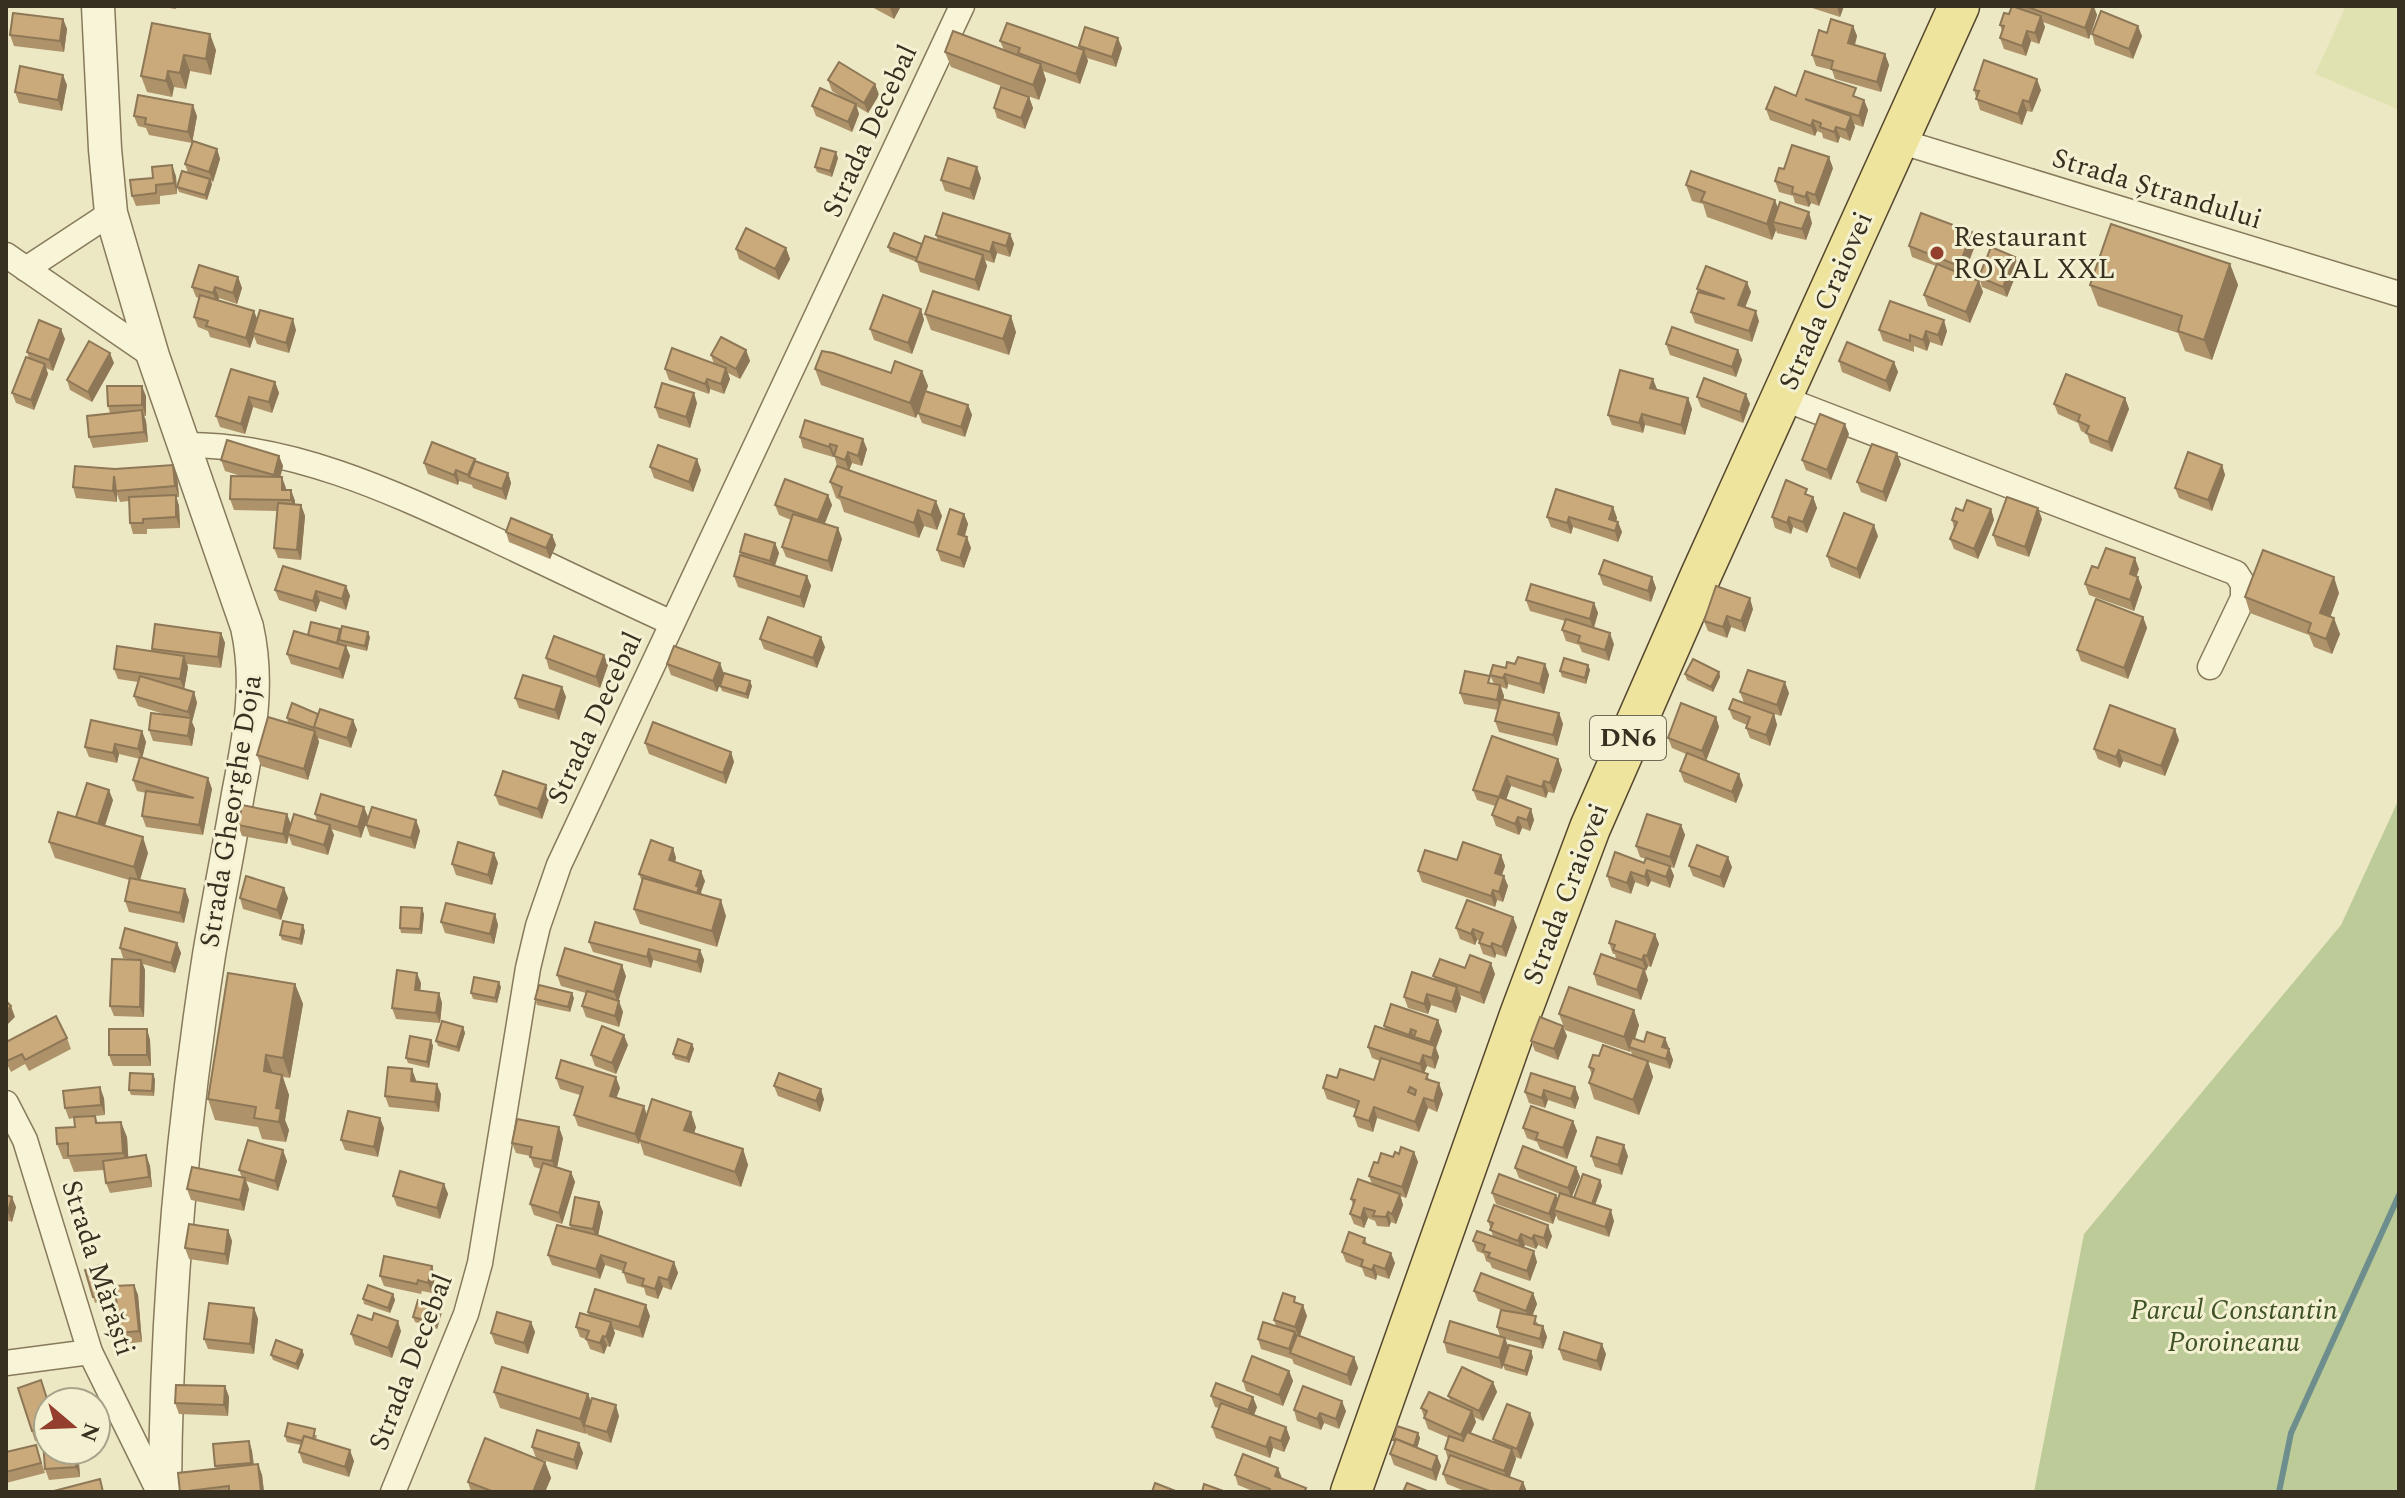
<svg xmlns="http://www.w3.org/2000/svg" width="2405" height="1498" font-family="Spectral,serif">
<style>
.farmland{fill:#e1e2b2}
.green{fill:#bccb98}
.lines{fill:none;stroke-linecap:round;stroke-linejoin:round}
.stream{stroke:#6d8e8c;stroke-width:6}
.minor-casing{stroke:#877a5b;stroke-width:27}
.tertiary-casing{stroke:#877a5b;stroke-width:35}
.primary-casing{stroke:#55472f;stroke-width:43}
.minor{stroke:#f8f4d7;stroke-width:24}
.tertiary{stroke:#f8f4d7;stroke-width:32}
.primary{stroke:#efe49d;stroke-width:40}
.wall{fill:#ae926a}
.shaded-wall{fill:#8d7756}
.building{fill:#caaa7b;stroke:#8d7756;stroke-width:2;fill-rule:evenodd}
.poi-dot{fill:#943f2d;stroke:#f4f1d3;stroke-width:3}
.labels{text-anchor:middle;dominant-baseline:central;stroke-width:6;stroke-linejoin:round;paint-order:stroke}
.shield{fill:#f4f1d3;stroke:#706955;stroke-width:2}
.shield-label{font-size:26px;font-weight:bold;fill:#372f1f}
.street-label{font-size:28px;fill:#372f1f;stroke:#f4f1d3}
.poi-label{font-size:28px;fill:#372f1f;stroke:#f4f1d3;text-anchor:start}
.park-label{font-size:28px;font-style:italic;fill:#405326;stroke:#f4f1d3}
</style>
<rect width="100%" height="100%" fill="#ede8c4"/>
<polygon class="farmland" points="2346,6 2399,6 2399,110 2315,74"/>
<polygon class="green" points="2398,801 2399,1492 2034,1492 2084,1234 2341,925"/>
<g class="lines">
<polyline class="stream" points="2279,1492 2291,1433 2399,1195"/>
<g class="minor-casing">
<g id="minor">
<polyline points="1899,141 2399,294"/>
<polyline points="6,255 153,356"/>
<polyline points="26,269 111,213"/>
<polyline points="1782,398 2236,573 2243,584 2243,598 2210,667"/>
<path d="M185 445C294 444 399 495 496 540 555 568 613 596 672 623"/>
<polyline points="6,1103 25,1140 90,1352 159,1492"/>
<polyline points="6,1363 90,1352"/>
<polyline points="393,1492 466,1314 480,1263 528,968 538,926 559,865 962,6"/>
</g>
</g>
<g class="tertiary-casing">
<path id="tertiary" d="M98 6 105 149 111 213 153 356 247 627C260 685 249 737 238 794 229 848 218 901 209 955 181 1135 166 1310 165 1492"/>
</g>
<g class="primary-casing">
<polyline id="primary" points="1351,1492 1520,1015 1590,828 1701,575 1959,6"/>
</g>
<use href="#minor" class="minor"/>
<use href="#tertiary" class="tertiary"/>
<use href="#primary" class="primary"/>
</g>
<g class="wall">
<polygon points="157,6 177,6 176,9"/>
<polygon points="870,6 901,6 894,19"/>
<polygon points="1806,6 1844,6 1840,17"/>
<polygon points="2016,6 2094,6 2097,15 2089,39 2043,22 2045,27 2039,44 2031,41 2026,56 2004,49 2000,38 2002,31 2000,25 2017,8"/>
<polygon points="63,19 67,29 64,52 14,46 10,35"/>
<polygon points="152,23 216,50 211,75 190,71 186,89 174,87 172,97 147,92 141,76"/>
<polygon points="1853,26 1857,36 1855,45 1885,54 1889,65 1881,92 1835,79 1832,70 1816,66 1812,55 1827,33"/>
<polygon points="2092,34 2142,36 2133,59 2095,45"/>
<polygon points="1000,41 1080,48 1079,46 1122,48 1116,67 1087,58 1088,61 1080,84 1043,71 1046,80 1039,100 951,67 945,52 1004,50"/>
<polygon points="828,80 875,84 879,95 868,113 856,106 859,114 852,132 816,116 812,106 846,100 832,91"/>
<polygon points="67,85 62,111 19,103 15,92"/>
<polygon points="1974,90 2041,90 2032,112 2027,111 2022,125 1980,110"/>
<polygon points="1796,96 1859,98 1864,100 1868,110 1863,127 1854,124 1855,127 1850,141 1840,137 1838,143 1823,138 1822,133 1817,131 1815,136 1770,120 1766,109"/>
<polygon points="1029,97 1033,108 1025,129 997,118 994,108"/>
<polygon points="134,116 197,116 192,143 149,135 146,128 138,126"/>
<polygon points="217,149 220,159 213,182 211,181 212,184 207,200 179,192 177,187 188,173 185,164"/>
<polygon points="838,158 832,177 817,172 815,167"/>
<polygon points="1833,168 1819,206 1811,203 1809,207 1795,203 1793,196 1779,192 1775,181 1784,169"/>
<polygon points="176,176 177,194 160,196 160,204 136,206 132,196 153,178"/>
<polygon points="981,178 974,200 945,191 941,180"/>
<polygon points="1686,185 1778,208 1812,223 1806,240 1777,233 1776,230 1772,240 1707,217 1703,204 1692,201"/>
<polygon points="1972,232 1976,243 1964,275 1983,292 1970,323 1928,306 1924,295 1936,266 1912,257 1909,246"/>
<polygon points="1010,234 1014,244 1010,257 997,253 994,263 985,260 987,266 979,291 920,272 917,262 890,252 888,247 922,244 938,241 936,235"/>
<polygon points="786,248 790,259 779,280 739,259 736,249"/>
<polygon points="2230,264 2238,285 2212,360 2185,351 2178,333 2098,306 2090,285"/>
<polygon points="2019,267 2007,297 1982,287 1979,277"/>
<polygon points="238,277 242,288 237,304 219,298 218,300 257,319 296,330 289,353 257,344 254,336 250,348 210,337 208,331 198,327 194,317 199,298 196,297 192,287"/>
<polygon points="1697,289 1751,292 1745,307 1759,321 1752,342 1695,323 1691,312 1699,292"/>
<polygon points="921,309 924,320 912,354 874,340 870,329"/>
<polygon points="925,314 1016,332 1009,355 931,330"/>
<polygon points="1879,330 1947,331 1942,346 1930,342 1927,351 1914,346 1914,352 1883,341"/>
<polygon points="65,339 53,371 46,368 48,374 34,410 16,403 12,393 29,358 27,352"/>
<polygon points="1666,344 1738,350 1742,360 1736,377 1670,355"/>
<polygon points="746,350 750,361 740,379 728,373 730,379 724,394 710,389 709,394 669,380 665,369 714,364 711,355"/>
<polygon points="1839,361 1894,362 1898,372 1890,392 1842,372"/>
<polygon points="114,363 92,402 70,390 67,380"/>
<polygon points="815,369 891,373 922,371 928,386 926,391 968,405 972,415 965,437 922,423 918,413 920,409 916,418 821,385"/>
<polygon points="275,382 279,393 272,413 253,407 245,434 220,427 216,416"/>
<polygon points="1656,390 1688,398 1692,409 1685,435 1645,425 1643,433 1612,425 1608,415"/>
<polygon points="146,396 146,416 144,416 146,421 148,442 93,448 89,437 110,413 108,406"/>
<polygon points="1697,397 1750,404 1743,423 1701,407"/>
<polygon points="2125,398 2129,409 2112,452 2090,443 2087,434 2081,431 2078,423 2058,414 2054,404"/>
<polygon points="697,403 690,428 659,418 655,407"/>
<polygon points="1849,434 1831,480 1806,470 1802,460"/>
<polygon points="800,437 867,449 862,466 852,463 849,470 942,516 937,530 924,526 919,538 844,512 840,500 836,498 830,482 837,466 834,454 833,457 803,448"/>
<polygon points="279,456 283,466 280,477 286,490 291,490 295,501 295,505 301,505 305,516 301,560 278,558 274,548 277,511 234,510 230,499 244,477 225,471 221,460"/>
<polygon points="476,462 508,473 511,483 506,500 473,488 472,485 459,481 458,485 428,474 424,463"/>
<polygon points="1901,464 1886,502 1861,492 1857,482"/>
<polygon points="173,465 177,475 179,497 176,497 179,506 180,528 147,529 147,534 133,534 130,523 129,501 120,502 117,494 117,502 76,498 73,487 115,469"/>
<polygon points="2222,465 2225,475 2212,511 2179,498 2175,488"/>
<polygon points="650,467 701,470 693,492 654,478"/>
<polygon points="828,495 832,505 824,524 838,528 842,539 832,572 786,557 782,547 791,520 779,515 775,505"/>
<polygon points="1813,497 1817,508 1807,533 1793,527 1791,534 1775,528 1772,517"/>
<polygon points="1613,507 1617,518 1616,521 1618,522 1622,532 1618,542 1573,527 1571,534 1551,527 1547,517"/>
<polygon points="1991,509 1994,520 1978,559 1954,549 1950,539 1954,528 1952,520 1963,511"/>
<polygon points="964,514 968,524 965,536 971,548 964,568 941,561 937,550"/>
<polygon points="2042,519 2029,557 1997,546 1993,535"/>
<polygon points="506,532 552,535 556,545 550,559 509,542"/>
<polygon points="1878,536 1860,579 1831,567 1827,556"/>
<polygon points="775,543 779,553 775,566 807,576 811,586 804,608 738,587 734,576 741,555 740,552"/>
<polygon points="2098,568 2139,569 2136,576 2142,587 2134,611 2089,595 2085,584"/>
<polygon points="1599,574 1652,577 1656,588 1651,602 1603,585"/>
<polygon points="346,586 350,596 346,610 320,601 316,612 279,600 275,590"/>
<polygon points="2339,593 2330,617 2340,634 2332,654 2314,647 2309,635 2250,613 2245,597"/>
<polygon points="1526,600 1594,603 1598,613 1594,628 1614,644 1609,661 1582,652 1579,645 1566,641 1562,630 1565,621 1530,611"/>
<polygon points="1753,609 1745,632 1731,627 1727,638 1708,631 1704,621"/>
<polygon points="2143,617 2147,628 2128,679 2081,661 2077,650"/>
<polygon points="341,632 370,637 367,651 346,646 350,656 343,679 291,664 287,654"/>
<polygon points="221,633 225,643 221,668 187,664 188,667 184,689 194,692 197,703 192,722 195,729 192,746 153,741 149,730 167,715 138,706 134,696 138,682 118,679 114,669 152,651 152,649"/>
<polygon points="760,639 825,647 817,668 764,649"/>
<polygon points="546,658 608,665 600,688 549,669"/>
<polygon points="667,664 724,674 717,692 671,675"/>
<polygon points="1515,664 1545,664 1549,675 1544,694 1508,684 1507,689 1501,687 1504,696 1503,699 1559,713 1563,724 1557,746 1499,732 1495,721 1498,710 1464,704 1460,693 1494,684 1490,675"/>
<polygon points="1588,665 1590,670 1586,684 1562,677 1560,671"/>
<polygon points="1719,672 1720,677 1713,692 1687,680 1685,674"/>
<polygon points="720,686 752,686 748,699 722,691"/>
<polygon points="562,687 566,697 559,720 519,708 515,698"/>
<polygon points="1740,692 1789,693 1781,716 1744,703"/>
<polygon points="1729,709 1774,714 1777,725 1770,746 1750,738 1746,728 1747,725 1733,719"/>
<polygon points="318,714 353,720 357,730 351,748 318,738 319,742 308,780 261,766 257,755 288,723 287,718"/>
<polygon points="1716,717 1719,727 1706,761 1743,785 1736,803 1684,782 1680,771 1686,754 1672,748 1668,738"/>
<polygon points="142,731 146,742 142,758 208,778 212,789 203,835 146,827 142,816 146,793 137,791 133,780 140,759 119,754 117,763 89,757 85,747"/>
<polygon points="1492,736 1558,759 1562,770 1554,793 1548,792 1546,798 1511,786 1506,800 1531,809 1534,820 1530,831 1522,828 1519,835 1496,826 1492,815 1495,806 1477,800 1473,790"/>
<polygon points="2179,740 2165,776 2123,761 2120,768 2098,759 2094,749"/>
<polygon points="645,743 731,752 734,762 726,784 649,754"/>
<polygon points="546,785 550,796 542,819 499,805 495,795"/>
<polygon points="113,800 105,826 148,853 140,880 189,900 184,923 129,912 125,901 129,880 55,858 49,842 76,817"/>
<polygon points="364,807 368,817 361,838 331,829 334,835 328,855 292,845 289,836 287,844 242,836 238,825 291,825 317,821 315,814"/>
<polygon points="416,820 420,831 415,849 370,836 366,825"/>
<polygon points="1681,825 1685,835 1674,868 1670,867 1674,876 1670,888 1651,881 1648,887 1635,882 1631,894 1611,887 1607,876 1644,863 1646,859 1640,857 1636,846"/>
<polygon points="673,848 676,858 675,863 705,881 701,892 702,895 726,916 717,947 640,924 634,909 642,882 639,874"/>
<polygon points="1501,855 1505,866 1502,875 1508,886 1503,902 1497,900 1495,907 1422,882 1418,871 1457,860"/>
<polygon points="498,863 492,885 456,875 452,864"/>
<polygon points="1689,866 1732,867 1724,888 1693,876"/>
<polygon points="240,898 288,898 281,920 243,909"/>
<polygon points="424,914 422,934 401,933 400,928"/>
<polygon points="495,914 498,925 494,944 445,933 441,922"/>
<polygon points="1517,927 1506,957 1496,954 1495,958 1483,954 1479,943 1480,941 1477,940 1475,945 1460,939 1456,928"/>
<polygon points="305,931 302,945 282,940 280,935"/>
<polygon points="589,942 700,950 704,960 701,973 653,960 651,968 593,952"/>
<polygon points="177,943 181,953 175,973 143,964 145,970 144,1017 114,1016 110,1006 128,959 123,958 120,948"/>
<polygon points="1609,943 1659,944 1651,967 1648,966 1646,971 1645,970 1648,980 1641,1000 1597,985 1594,974 1616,959 1615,954 1613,954"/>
<polygon points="1465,968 1495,974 1484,1004 1460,995 1461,998 1456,1013 1431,1005 1428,1014 1408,1008 1404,997 1435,980 1433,976"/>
<polygon points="557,975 626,976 618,1001 623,1012 619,1027 586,1017 582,1006 586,993 561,986"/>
<polygon points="421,983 420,991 439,993 442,1003 440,1023 396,1019 392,1008"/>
<polygon points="295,984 303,1004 290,1078 283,1077 289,1095 285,1120 289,1130 286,1142 262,1139 258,1127 215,1120 208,1099"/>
<polygon points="501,987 497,1003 473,999 471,993"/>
<polygon points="574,998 570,1012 537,1005 535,999"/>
<polygon points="1559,1014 1639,1025 1635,1039 1644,1042 1665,1038 1673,1060 1670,1069 1648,1062 1653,1077 1639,1115 1594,1099 1589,1083 1592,1075 1589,1067 1599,1056 1632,1055 1631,1051 1630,1052 1565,1030"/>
<polygon points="1384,1026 1442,1031 1436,1048 1439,1057 1435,1069 1427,1066 1424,1073 1443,1094 1437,1112 1428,1108 1419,1132 1377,1118 1373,1132 1358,1127 1354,1116 1356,1109 1327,1099 1323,1088 1337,1078 1374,1080 1380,1061 1372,1058 1368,1047 1385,1029"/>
<polygon points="463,1027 465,1033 459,1052 438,1046 436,1041"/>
<polygon points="147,1029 150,1040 151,1066 113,1066 109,1055"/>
<polygon points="1567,1036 1558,1060 1535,1051 1531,1041"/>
<polygon points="67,1038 71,1049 29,1071 25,1064 11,1072 6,1062 6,1042"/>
<polygon points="431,1040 433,1046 429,1068 408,1063 406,1058"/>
<polygon points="692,1044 694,1049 689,1063 675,1059 673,1054"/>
<polygon points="628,1045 616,1074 595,1066 591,1055"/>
<polygon points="556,1078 620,1088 616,1098 644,1106 647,1115 696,1127 694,1133 743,1149 748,1165 741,1187 644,1155 640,1142 639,1144 578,1126 574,1115 580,1095 560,1089"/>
<polygon points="155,1079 154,1096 131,1095 129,1090"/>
<polygon points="416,1080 416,1081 441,1094 439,1112 389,1107 385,1096"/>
<polygon points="774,1086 824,1099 820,1112 778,1096"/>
<polygon points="1575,1087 1579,1098 1575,1109 1548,1100 1545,1108 1529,1103 1525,1092"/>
<polygon points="104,1098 105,1115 95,1116 98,1123 127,1137 128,1158 146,1155 150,1166 152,1187 110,1193 106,1183 104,1170 74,1172 69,1159 63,1159 57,1144 75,1127 74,1118 69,1119 65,1108"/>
<polygon points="1573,1121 1577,1131 1567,1159 1540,1149 1537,1142 1527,1138 1523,1128"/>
<polygon points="384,1128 378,1157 345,1150 341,1140"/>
<polygon points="563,1138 557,1168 571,1172 575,1182 562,1224 534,1215 530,1204 541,1169 534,1167 530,1156 516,1153 512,1143"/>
<polygon points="1414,1152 1418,1162 1406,1198 1400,1196 1403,1205 1396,1224 1391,1222 1389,1227 1377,1226 1375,1221 1368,1218 1364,1228 1354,1224 1350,1214 1353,1205 1351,1199 1372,1184 1369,1176 1378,1163 1399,1154"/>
<polygon points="1591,1156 1628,1156 1622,1175 1595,1167"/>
<polygon points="287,1161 278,1191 246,1181 249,1189 244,1211 191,1200 187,1189 242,1178 239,1170"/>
<polygon points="1576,1167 1580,1177 1572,1197 1574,1198 1600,1180 1602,1186 1595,1205 1614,1221 1609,1237 1558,1220 1556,1215 1553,1224 1496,1204 1492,1193 1556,1195 1558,1199 1560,1194 1519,1178 1515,1168"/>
<polygon points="444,1184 448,1194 440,1219 397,1206 393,1196"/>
<polygon points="6,1195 16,1207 12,1222 6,1220"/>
<polygon points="599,1202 603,1212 598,1236 674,1262 678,1273 671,1290 663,1287 658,1299 646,1295 644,1288 627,1283 623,1271 605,1265 600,1279 552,1265 548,1255 571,1229 570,1225"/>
<polygon points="1488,1221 1552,1236 1547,1249 1538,1245 1536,1249 1525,1245 1523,1248 1537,1262 1530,1281 1492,1268 1490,1263 1486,1261 1484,1254 1477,1251 1473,1241 1493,1236"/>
<polygon points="228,1230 232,1241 228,1265 189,1259 185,1248"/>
<polygon points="1365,1238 1367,1244 1395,1263 1389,1279 1377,1275 1376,1280 1365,1276 1362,1268 1346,1262 1342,1252"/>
<polygon points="99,1265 109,1298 95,1303 85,1270"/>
<polygon points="432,1266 435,1276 432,1293 422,1291 421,1294 384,1286 380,1276"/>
<polygon points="134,1285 138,1295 142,1342 123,1344 119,1333"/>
<polygon points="1474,1291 1533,1293 1537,1304 1532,1316 1539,1325 1543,1326 1547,1337 1543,1349 1505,1339 1508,1347 1533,1357 1527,1376 1505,1370 1503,1365 1502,1369 1447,1353 1444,1342 1500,1336 1497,1327 1501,1310 1478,1301"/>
<polygon points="393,1294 395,1300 390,1313 364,1304 363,1299"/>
<polygon points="1298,1303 1307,1316 1300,1336 1354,1357 1358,1368 1351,1386 1294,1364 1292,1359 1261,1349 1258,1339 1276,1326 1274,1320"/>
<polygon points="254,1308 258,1319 254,1354 208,1349 204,1339"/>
<polygon points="442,1312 437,1329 415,1322 413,1317"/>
<polygon points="588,1312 650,1316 643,1338 613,1329 615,1333 610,1347 607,1346 604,1354 590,1349 586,1339 580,1337 576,1327 589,1316"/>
<polygon points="531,1322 535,1332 528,1354 495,1344 491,1333"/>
<polygon points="401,1331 392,1358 355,1345 351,1334"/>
<polygon points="1559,1349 1606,1354 1601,1371 1563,1360"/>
<polygon points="302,1350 304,1355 298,1370 273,1360 271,1355"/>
<polygon points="1289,1371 1293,1381 1283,1406 1246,1391 1243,1381"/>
<polygon points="1493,1382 1497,1392 1483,1421 1474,1417 1476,1422 1471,1433 1494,1442 1493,1439 1534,1424 1521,1459 1515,1457 1516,1459 1509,1477 1523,1482 1527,1492 1467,1492 1447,1484 1443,1474 1448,1459 1445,1449 1449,1438 1428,1429 1421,1408 1451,1402 1448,1396"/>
<polygon points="225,1386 229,1397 228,1416 179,1414 175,1403"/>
<polygon points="18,1388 48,1402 48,1437 35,1441"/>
<polygon points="494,1392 588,1394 591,1402 619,1416 611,1443 588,1435 587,1433 586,1434 500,1408"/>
<polygon points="1211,1396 1257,1407 1254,1415 1286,1427 1290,1438 1284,1452 1273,1448 1270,1458 1216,1438 1212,1427 1219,1408 1215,1407"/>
<polygon points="1294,1410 1346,1411 1339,1429 1324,1423 1321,1430 1297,1421"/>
<polygon points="1418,1433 1420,1438 1417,1448 1437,1456 1441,1466 1436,1481 1394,1465 1390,1454 1394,1443 1393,1440"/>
<polygon points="317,1435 316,1440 354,1461 349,1477 303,1463 299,1452 301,1445 287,1442 285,1436"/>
<polygon points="249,1441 252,1451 254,1464 258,1464 262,1475 264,1492 180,1492 216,1469 215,1466"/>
<polygon points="579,1443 583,1453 577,1470 536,1458 532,1447"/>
<polygon points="36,1445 45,1473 6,1483 6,1452"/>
<polygon points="48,1450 78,1450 80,1477 49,1480 45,1469"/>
<polygon points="545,1462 551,1478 545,1492 471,1492 468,1482"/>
<polygon points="1235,1475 1282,1479 1306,1488 1307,1492 1255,1492 1238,1485"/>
</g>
<g class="shaded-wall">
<polygon points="892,6 901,6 894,19 890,8"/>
<polygon points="1837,6 1844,6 1840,17"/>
<polygon points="2093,6 2097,15 2089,39 2085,28"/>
<polygon points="2041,16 2045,27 2039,44 2035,33"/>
<polygon points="63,19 67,29 64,52 60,41"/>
<polygon points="1853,26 1857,36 1852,54 1848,43"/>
<polygon points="2138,26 2142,36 2133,59 2129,49"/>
<polygon points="2027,31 2031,41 2026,56 2022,46"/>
<polygon points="210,34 216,50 211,75 206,59"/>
<polygon points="1118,38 1122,48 1116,67 1112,57"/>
<polygon points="1084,50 1088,61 1080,84 1076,74"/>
<polygon points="1885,54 1889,65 1881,92 1877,82"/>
<polygon points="184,55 190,71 186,89 180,73"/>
<polygon points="1041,64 1046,80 1039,100 1033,85"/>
<polygon points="168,71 174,87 172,97 166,81"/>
<polygon points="63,75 67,85 62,111 58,100"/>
<polygon points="2037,79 2041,90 2032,112 2029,102"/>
<polygon points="875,84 879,95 868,113 864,103"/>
<polygon points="1029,97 1033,108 1025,129 1021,118"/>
<polygon points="1864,100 1868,110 1863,127 1859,116"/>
<polygon points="2023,100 2027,111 2022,125 2018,114"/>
<polygon points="856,104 859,114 852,132 848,122"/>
<polygon points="193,105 197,116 192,143 188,132"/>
<polygon points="1851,116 1855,127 1850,141 1846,130"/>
<polygon points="1813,120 1817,131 1815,136 1811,126"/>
<polygon points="1836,127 1840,137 1838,143 1834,132"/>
<polygon points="217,149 220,159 213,182 209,172"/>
<polygon points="836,152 838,158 832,177 830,171"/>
<polygon points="1829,157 1833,168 1819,206 1815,195"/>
<polygon points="172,165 176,176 177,194 174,183"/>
<polygon points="977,167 981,178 974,200 970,189"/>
<polygon points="210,179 212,184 207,200 205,195"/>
<polygon points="1807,192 1811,203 1809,207 1805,197"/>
<polygon points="1775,200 1781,216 1773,222 1776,230 1772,240 1767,224"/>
<polygon points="1809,212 1812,223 1806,240 1802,229"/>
<polygon points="1972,232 1976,243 1963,276 1959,266"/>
<polygon points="1010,234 1014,244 1010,257 1006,246"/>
<polygon points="993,242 997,253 994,263 990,252"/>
<polygon points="786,248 790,259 779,280 775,269"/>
<polygon points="983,255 987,266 979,291 975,280"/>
<polygon points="2015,257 2019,267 2007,297 2003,287"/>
<polygon points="2230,264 2238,285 2212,360 2204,340"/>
<polygon points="238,277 242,288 237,304 233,293"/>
<polygon points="1979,281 1983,292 1970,323 1966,312"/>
<polygon points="1747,282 1751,292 1742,316 1738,305"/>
<polygon points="215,287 219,298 217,304 213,293"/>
<polygon points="921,309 924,320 912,354 908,343"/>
<polygon points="254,311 258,321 253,333 254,336 250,348 246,338"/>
<polygon points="1756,311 1759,321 1752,342 1749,331"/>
<polygon points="1011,316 1016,332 1009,355 1003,339"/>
<polygon points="293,319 296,330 289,353 286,343"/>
<polygon points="1944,320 1947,331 1942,346 1938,335"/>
<polygon points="61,329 65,339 53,371 49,360"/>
<polygon points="1926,331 1930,342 1927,351 1923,340"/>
<polygon points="746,350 750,361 740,379 736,369"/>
<polygon points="1738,350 1742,360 1736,377 1732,367"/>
<polygon points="110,353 114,363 92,402 88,392"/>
<polygon points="1894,362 1898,372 1890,392 1886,381"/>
<polygon points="45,364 48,374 34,410 31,400"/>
<polygon points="726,368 730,379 724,394 721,384"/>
<polygon points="922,371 928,386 916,418 910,403"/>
<polygon points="707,379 710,389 709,394 705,384"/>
<polygon points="1653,379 1657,389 1650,388"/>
<polygon points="275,382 279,393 272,413 269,402"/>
<polygon points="142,386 146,396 146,416 142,405"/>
<polygon points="694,393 697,403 690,428 686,417"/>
<polygon points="1746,394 1750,404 1743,423 1740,412"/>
<polygon points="249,397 253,407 245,434 241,424"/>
<polygon points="1688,398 1692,409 1685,435 1681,425"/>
<polygon points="2125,398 2129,409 2112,452 2108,442"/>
<polygon points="968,405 972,415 965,437 961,427"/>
<polygon points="142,410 146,421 148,442 144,432"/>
<polygon points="1642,414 1645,425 1643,433 1639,423"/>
<polygon points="1845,424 1849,434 1831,480 1827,470"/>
<polygon points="863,439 867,449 862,466 858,456"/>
<polygon points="830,444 834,454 833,457 829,447"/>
<polygon points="848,452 852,463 849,471 845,460"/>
<polygon points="1897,453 1901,464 1886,502 1883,492"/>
<polygon points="279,456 283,466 278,486 274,475"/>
<polygon points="697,459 701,470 693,492 689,482"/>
<polygon points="173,465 177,475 179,497 175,486"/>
<polygon points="2222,465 2225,475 2212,511 2208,500"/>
<polygon points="456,470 459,481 458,485 454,475"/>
<polygon points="508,473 511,483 506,500 502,489"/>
<polygon points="114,476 117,494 117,502 113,491"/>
<polygon points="282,477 286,488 286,500 282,490"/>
<polygon points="291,490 295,501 295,511 291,500"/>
<polygon points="176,495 179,506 180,528 176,517"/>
<polygon points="828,495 832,505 822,531 818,520"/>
<polygon points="1813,497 1817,508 1807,533 1803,522"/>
<polygon points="936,501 942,516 937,530 931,515"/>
<polygon points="301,505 305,516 301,560 297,550"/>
<polygon points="1613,507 1617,518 1613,530 1609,519"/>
<polygon points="2038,508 2042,519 2029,557 2025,547"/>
<polygon points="1991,509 1994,520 1978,559 1974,549"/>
<polygon points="918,510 924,526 919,538 914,523"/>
<polygon points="964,514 968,524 962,545 958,534"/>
<polygon points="1569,517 1573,527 1571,534 1567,523"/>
<polygon points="1789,517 1793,527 1791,534 1787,523"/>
<polygon points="1618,522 1622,532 1618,542 1615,531"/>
<polygon points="1874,525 1878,536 1860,579 1857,569"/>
<polygon points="838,528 842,539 832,572 828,561"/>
<polygon points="552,535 556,545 550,559 546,548"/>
<polygon points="967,537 971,548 964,568 960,558"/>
<polygon points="775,543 779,553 773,571 770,561"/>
<polygon points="2135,558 2139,569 2134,584 2130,574"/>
<polygon points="807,576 811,586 804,608 800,597"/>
<polygon points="1652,577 1656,588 1651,602 1648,591"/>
<polygon points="2138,577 2142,587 2134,611 2130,600"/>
<polygon points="2334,577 2339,593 2326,629 2320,613"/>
<polygon points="346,586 350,596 346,610 342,599"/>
<polygon points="316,591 320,601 316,612 313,601"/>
<polygon points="1750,598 1753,609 1745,632 1741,621"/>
<polygon points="1594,603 1598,613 1593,630 1590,619"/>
<polygon points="1727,616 1731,627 1727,638 1723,627"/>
<polygon points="2143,617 2147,628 2128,679 2124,668"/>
<polygon points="2334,618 2340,634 2332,654 2326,639"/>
<polygon points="368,632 370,637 367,651 365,646"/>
<polygon points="221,633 225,643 221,668 218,657"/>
<polygon points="1610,633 1614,644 1609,661 1605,650"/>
<polygon points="821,637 825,647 817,668 813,658"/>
<polygon points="346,646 350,656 343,679 339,669"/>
<polygon points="604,655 608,665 600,688 596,677"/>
<polygon points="184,656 188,667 184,690 180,679"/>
<polygon points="720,663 724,674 717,692 713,681"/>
<polygon points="1545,664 1549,675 1544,694 1540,684"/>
<polygon points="1588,665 1590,670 1586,684 1585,678"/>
<polygon points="1719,672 1720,677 1713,692 1711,687"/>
<polygon points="1505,674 1508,684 1507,689 1503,678"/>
<polygon points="750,681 752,686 748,699 746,694"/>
<polygon points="1785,682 1789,693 1781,716 1777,705"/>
<polygon points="1500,685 1504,696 1501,711 1497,700"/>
<polygon points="562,687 566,697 559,720 555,710"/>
<polygon points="194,692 197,703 192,722 195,729 192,746 188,736 191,719 188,712"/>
<polygon points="1559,713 1563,724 1557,746 1553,735"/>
<polygon points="1774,714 1777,725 1770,746 1766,735"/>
<polygon points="1716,717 1719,727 1706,761 1702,751"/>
<polygon points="353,720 357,730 351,748 347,738"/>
<polygon points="2175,729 2179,740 2165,776 2161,766"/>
<polygon points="142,731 146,742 142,759 138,749"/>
<polygon points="315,731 319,742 308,780 304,769"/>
<polygon points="115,744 119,754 117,763 113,753"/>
<polygon points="2119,750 2123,761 2120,768 2116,757"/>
<polygon points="731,752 734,762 726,784 723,773"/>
<polygon points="1558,759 1562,770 1554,793 1550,783"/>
<polygon points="1739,774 1743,785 1736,803 1732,792"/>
<polygon points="1507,776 1511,786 1503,808 1499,797"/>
<polygon points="208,778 212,789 203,835 199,825"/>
<polygon points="1544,781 1548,792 1546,798 1542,787"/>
<polygon points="546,785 550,796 542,819 538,809"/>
<polygon points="109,790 113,800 101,837 97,826"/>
<polygon points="364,807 368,817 361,838 358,827"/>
<polygon points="1531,809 1534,820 1530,831 1527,820"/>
<polygon points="287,814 291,824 287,844 283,834"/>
<polygon points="1518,817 1522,828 1519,835 1515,824"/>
<polygon points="416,820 420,831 415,849 411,838"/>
<polygon points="330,825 334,835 328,855 324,845"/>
<polygon points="1681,825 1685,835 1674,868 1670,857"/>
<polygon points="143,837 148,853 139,883 134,867"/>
<polygon points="673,848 676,858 672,871 669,860"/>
<polygon points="494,853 498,863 492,885 488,875"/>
<polygon points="1501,855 1505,866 1499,883 1495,873"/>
<polygon points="1728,857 1732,867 1724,888 1720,877"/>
<polygon points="1670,866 1674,876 1670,888 1666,877"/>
<polygon points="1647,870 1651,881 1648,887 1645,877"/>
<polygon points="701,871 705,881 701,892 703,897 697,893 696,886"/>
<polygon points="1631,872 1635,882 1631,894 1627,883"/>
<polygon points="1504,876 1508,886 1503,902 1499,892"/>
<polygon points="284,888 288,898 281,920 277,910"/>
<polygon points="185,889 189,900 184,923 180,913"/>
<polygon points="1493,890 1497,900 1495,907 1491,896"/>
<polygon points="721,900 726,916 717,947 712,931"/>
<polygon points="422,908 424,914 422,934 420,929"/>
<polygon points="495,914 498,925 494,944 490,934"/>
<polygon points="1513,917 1517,927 1506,957 1502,947"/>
<polygon points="303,925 305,931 302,945 300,939"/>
<polygon points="1473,929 1477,940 1475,945 1471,934"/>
<polygon points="1655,934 1659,944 1651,967 1647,956"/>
<polygon points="177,943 181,953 175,973 171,963"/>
<polygon points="1492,943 1496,954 1495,958 1491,947"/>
<polygon points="649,949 653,960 651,968 647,957"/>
<polygon points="700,950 704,960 701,973 697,962"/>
<polygon points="1644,955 1648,966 1646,971 1642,960"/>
<polygon points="141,960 145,970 144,1017 140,1007"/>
<polygon points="1491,963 1495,974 1484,1004 1480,993"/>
<polygon points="622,965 626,976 618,1003 614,992"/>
<polygon points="1644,969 1648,980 1641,1000 1637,990"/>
<polygon points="417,973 421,983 419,1001 415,990"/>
<polygon points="499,982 501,987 497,1003 495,998"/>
<polygon points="295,984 303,1004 290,1078 283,1058"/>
<polygon points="1457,987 1461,998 1456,1013 1452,1002"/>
<polygon points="439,993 442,1003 440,1023 436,1013"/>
<polygon points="572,993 574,998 570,1012 568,1007"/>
<polygon points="1427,994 1431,1005 1428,1014 1424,1004"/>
<polygon points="619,1001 623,1012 619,1027 615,1016"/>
<polygon points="11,1006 15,1017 6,1026 6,1012"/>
<polygon points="1634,1010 1639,1025 1632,1048 1629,1047 1630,1052 1624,1037"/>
<polygon points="1438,1020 1442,1031 1436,1048 1439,1057 1435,1069 1432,1058 1434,1052 1430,1042"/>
<polygon points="1563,1026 1567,1036 1558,1060 1554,1049"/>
<polygon points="463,1027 465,1033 459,1052 457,1047"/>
<polygon points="147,1029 150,1040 151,1066 147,1055"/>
<polygon points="1411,1029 1415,1039 1413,1045 1409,1035"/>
<polygon points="624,1035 628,1045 616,1074 612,1063"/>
<polygon points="1665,1038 1669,1048 1666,1058 1662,1047"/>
<polygon points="431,1040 433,1046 429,1068 427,1062"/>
<polygon points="692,1044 694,1049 689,1063 687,1058"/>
<polygon points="1669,1049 1673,1060 1670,1069 1666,1059"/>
<polygon points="266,1055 274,1076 264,1071"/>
<polygon points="1423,1055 1427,1066 1423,1075 1420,1064"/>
<polygon points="1648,1061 1653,1077 1639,1115 1633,1100"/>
<polygon points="412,1069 416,1080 415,1091 411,1081"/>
<polygon points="153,1074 155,1079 154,1096 152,1091"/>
<polygon points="282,1075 289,1095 285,1120 289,1130 286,1142 279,1122 276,1108"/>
<polygon points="616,1077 620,1088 613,1107 610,1096"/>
<polygon points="1439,1083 1443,1094 1437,1112 1434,1101"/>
<polygon points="437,1084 441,1094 439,1112 435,1102"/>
<polygon points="100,1087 104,1098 105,1115 101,1105"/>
<polygon points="1575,1087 1579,1098 1575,1109 1571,1099"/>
<polygon points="821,1089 824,1099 820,1112 816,1101"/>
<polygon points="1544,1090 1548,1100 1545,1108 1542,1098"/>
<polygon points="1424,1098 1428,1108 1419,1132 1415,1122"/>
<polygon points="644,1106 647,1117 639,1140 639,1144 635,1134"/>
<polygon points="1374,1107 1377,1118 1373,1132 1369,1121"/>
<polygon points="691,1112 696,1127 690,1146 684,1130"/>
<polygon points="380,1118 384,1128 378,1157 374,1147"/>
<polygon points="1573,1121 1577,1131 1567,1159 1563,1148"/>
<polygon points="121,1122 127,1137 129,1168 123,1153"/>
<polygon points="559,1127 563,1138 556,1172 552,1161"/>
<polygon points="1624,1145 1628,1156 1622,1175 1618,1165"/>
<polygon points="743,1149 748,1165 741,1187 735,1172"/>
<polygon points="283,1150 287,1161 278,1191 275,1181"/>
<polygon points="1414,1152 1418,1162 1406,1198 1402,1187"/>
<polygon points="146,1155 150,1166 152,1187 149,1177"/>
<polygon points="1576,1167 1580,1177 1571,1198 1568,1188"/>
<polygon points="571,1172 575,1182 562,1224 559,1213"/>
<polygon points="245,1178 249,1189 244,1211 240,1200"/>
<polygon points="1600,1180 1602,1186 1593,1210 1591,1205"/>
<polygon points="444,1184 448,1194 440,1219 437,1208"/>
<polygon points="1400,1194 1403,1205 1396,1224 1392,1214"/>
<polygon points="1556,1195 1560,1205 1554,1210 1556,1215 1553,1224 1549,1214"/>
<polygon points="12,1197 16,1207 12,1222 8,1212"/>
<polygon points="599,1202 603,1212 597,1240 593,1229"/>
<polygon points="1364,1208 1368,1218 1364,1228 1361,1218"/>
<polygon points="1611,1210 1614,1221 1609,1237 1605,1227"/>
<polygon points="1388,1212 1391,1222 1389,1227 1386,1217"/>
<polygon points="1548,1225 1552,1236 1547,1249 1544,1238"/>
<polygon points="228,1230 232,1241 228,1265 225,1254"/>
<polygon points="1521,1234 1525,1245 1522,1251 1518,1241"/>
<polygon points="1534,1235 1538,1245 1536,1249 1532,1239"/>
<polygon points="1534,1251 1537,1262 1530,1281 1527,1271"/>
<polygon points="1391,1253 1395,1263 1389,1279 1385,1269"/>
<polygon points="601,1255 605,1265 600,1279 596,1269"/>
<polygon points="674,1262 678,1273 671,1290 668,1280"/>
<polygon points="1374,1265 1377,1275 1376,1280 1372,1270"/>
<polygon points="432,1266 435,1276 432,1293 428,1283"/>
<polygon points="659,1277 663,1287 658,1299 655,1289"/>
<polygon points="134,1285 138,1295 142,1342 139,1331"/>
<polygon points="1533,1293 1537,1304 1530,1322 1526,1311"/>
<polygon points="393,1294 395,1300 390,1313 388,1308"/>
<polygon points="646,1305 650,1316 643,1338 639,1327"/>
<polygon points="1303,1305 1307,1316 1299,1338 1295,1327"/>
<polygon points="440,1307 442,1312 437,1329 435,1323"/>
<polygon points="254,1308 258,1319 254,1354 250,1344"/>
<polygon points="398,1321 401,1331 392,1358 388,1348"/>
<polygon points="531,1322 535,1332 528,1354 524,1343"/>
<polygon points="611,1322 615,1333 610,1347 606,1337"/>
<polygon points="1543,1326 1547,1337 1543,1349 1540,1339"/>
<polygon points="1295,1332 1299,1343 1291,1354 1289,1349"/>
<polygon points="603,1336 607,1346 604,1354 600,1343"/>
<polygon points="1505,1338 1509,1348 1502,1369 1499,1358"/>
<polygon points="1602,1344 1606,1354 1601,1371 1597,1361"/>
<polygon points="302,1350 304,1355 298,1370 296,1364"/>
<polygon points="1531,1351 1533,1357 1527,1376 1525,1371"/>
<polygon points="1354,1357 1358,1368 1351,1386 1347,1375"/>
<polygon points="1289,1371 1293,1381 1283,1406 1279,1395"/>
<polygon points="1493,1382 1497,1392 1483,1421 1479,1411"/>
<polygon points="225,1386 229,1397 228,1416 224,1405"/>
<polygon points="588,1394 594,1409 584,1425 586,1434 580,1419"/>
<polygon points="1253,1397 1257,1407 1252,1420 1248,1410"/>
<polygon points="1342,1401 1346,1411 1339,1429 1336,1419"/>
<polygon points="616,1405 619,1416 611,1443 607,1432"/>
<polygon points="1472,1411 1476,1422 1465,1445 1461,1435"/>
<polygon points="1320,1413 1324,1423 1321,1430 1317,1419"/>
<polygon points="1530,1413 1534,1424 1521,1459 1517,1449"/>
<polygon points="1286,1427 1290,1438 1284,1452 1281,1441"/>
<polygon points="1418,1433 1420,1438 1416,1452 1414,1446"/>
<polygon points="1270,1437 1273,1448 1270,1458 1266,1447"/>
<polygon points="249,1441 252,1451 254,1473 251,1463"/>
<polygon points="579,1443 583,1453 577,1470 574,1460"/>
<polygon points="1512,1449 1516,1459 1508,1482 1504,1471"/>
<polygon points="75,1450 78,1450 80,1477 76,1467"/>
<polygon points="350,1450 354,1461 349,1477 345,1467"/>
<polygon points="1437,1456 1441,1466 1436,1481 1432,1470"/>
<polygon points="545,1462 551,1478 545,1492 533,1492"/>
<polygon points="258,1464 262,1475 264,1492 261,1492"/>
<polygon points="1278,1468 1282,1478 1275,1476"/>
<polygon points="1523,1482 1527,1492 1519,1492"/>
</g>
<g class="building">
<polygon points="2012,6 2041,16 2035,33 2027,31 2022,46 2000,38 2004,26 2000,25 2004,13 2009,14"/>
<polygon points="2025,6 2093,6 2085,28"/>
<polygon points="2101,11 2138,26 2129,49 2092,34"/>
<polygon points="13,13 63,19 60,41 10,35"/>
<polygon points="1831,19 1853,26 1848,43 1885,54 1877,82 1831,69 1833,61 1812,55 1819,30 1827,33"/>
<polygon points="152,23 210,34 206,59 184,55 180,73 168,71 166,81 141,76"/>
<polygon points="1007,23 1084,50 1076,74 1018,53 1020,48 1000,41"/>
<polygon points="1085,27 1118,38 1112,57 1079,46"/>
<polygon points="953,31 1041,64 1033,85 945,52"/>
<polygon points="1984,60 2037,79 2029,102 2023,100 2018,114 1976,99 1979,91 1974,90"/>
<polygon points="839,62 875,84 864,103 828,80"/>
<polygon points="20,66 63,75 58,100 15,92"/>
<polygon points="1805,71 1856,88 1853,96 1864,100 1859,116 1805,99 1851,116 1846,130 1836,127 1834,132 1820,127 1821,123 1813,120 1811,126 1766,109 1775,87 1796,96"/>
<polygon points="1001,87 1029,97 1021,118 994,108"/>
<polygon points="820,88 856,104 848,122 812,106"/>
<polygon points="138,95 193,105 188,132 145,124 146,118 134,116"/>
<polygon points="193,141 217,149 209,172 185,164"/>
<polygon points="1792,145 1829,157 1815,195 1807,192 1805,197 1792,193 1793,187 1775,181 1779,168 1784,169"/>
<polygon points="821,148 836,152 830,171 815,167"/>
<polygon points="948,158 977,167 970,189 941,180"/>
<polygon points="172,165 174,183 156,185 156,193 132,196 130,180 153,178 152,167"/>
<polygon points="182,171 210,179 205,195 177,187"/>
<polygon points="1691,171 1775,200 1767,224 1701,201 1705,192 1686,185"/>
<polygon points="1780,202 1809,212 1802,229 1773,222"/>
<polygon points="943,213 1010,234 1006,246 993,242 990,252 936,235"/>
<polygon points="1921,213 1972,232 1959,266 1909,246"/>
<polygon points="2111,224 2230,264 2204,340 2178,331 2182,316 2090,285"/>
<polygon points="746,228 786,248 775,269 736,249"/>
<polygon points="894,233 922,244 917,258 888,247"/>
<polygon points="925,236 983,255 975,280 916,261"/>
<polygon points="1991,247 2015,257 2003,287 1979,277"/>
<polygon points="1937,264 1979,281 1966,312 1924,295"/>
<polygon points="199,265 238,277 233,293 215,287 213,293 192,287"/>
<polygon points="1706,266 1747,282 1738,305 1756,311 1749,331 1691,312 1698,292 1725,299 1697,289"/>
<polygon points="933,291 1011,316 1003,339 925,314"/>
<polygon points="200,295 254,311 246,338 206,326 208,321 194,317"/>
<polygon points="883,295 921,309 908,343 870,329"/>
<polygon points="1890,301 1944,320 1938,335 1926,331 1923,340 1910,335 1910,341 1879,330"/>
<polygon points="260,310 293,319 286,343 253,333"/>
<polygon points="39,320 61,329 49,360 27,352"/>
<polygon points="1672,327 1738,350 1732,367 1666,344"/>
<polygon points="721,337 746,350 736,369 711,355"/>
<polygon points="89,341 110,353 88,392 67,380"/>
<polygon points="1847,342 1894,362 1886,381 1839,361"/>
<polygon points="672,348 726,368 721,384 707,379 705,384 665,369"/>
<polygon points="822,351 833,353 891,373 895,361 922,371 910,403 815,369"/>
<polygon points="26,357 45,364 31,400 12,393"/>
<polygon points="231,369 275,382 269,402 249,397 241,424 216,416"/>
<polygon points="1620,370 1653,379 1650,388 1688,398 1681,425 1642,414 1639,423 1608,415"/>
<polygon points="2066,374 2125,398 2108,442 2086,433 2089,426 2078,421 2080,415 2054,404"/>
<polygon points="1704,378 1746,394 1740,412 1697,397"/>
<polygon points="662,383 694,393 686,417 655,407"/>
<polygon points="107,386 142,386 142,405 108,406"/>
<polygon points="925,391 968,405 961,427 918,413"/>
<polygon points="142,410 144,432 89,437 87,416"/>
<polygon points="1820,414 1845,424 1827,470 1802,460"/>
<polygon points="805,420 863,439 858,456 848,452 845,460 834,456 837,446 830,444 829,447 800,437"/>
<polygon points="227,440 279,456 274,475 221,460"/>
<polygon points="432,442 475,459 468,475 456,470 454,475 424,463"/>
<polygon points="1872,444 1897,453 1883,492 1857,482"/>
<polygon points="658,445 697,459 689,482 650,467"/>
<polygon points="2188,452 2222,465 2208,500 2175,488"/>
<polygon points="475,461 508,473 502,489 469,477"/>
<polygon points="173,465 175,486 116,491 114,476 113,491 73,487 75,466 115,469"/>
<polygon points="837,466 936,501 931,515 918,510 914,523 839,496 842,487 830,482"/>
<polygon points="231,476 282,477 282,490 291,490 291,500 230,499"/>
<polygon points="785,479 828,495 818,520 775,505"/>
<polygon points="1786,480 1807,489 1805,494 1813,497 1803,522 1789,517 1787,523 1772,517"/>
<polygon points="1556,489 1613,507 1609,519 1618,522 1615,531 1569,517 1567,523 1547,517"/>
<polygon points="176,495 176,517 143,519 143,523 130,523 129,497"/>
<polygon points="2007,497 2038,508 2025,547 1993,535"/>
<polygon points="1967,500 1991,509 1974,549 1950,539 1957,522 1952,520 1956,508 1963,511"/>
<polygon points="278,503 301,505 297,550 274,548"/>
<polygon points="950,509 964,514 958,534 967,537 960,558 937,550"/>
<polygon points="1844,513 1874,525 1857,569 1827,556"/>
<polygon points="793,514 838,528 828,561 782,547"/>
<polygon points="511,518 552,535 546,548 506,532"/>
<polygon points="745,534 775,543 770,561 740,552"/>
<polygon points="2106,548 2135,558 2130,574 2138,577 2130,600 2085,584 2092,566 2098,568"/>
<polygon points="2263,550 2334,577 2320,613 2334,618 2326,639 2308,632 2311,623 2245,597"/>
<polygon points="740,555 807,576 800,597 734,576"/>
<polygon points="1604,560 1652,577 1648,591 1599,574"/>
<polygon points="283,566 346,586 342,599 316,591 313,601 275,590"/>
<polygon points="1531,584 1594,603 1590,619 1526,600"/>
<polygon points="1716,586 1750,598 1741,621 1727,616 1723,627 1704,621"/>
<polygon points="2096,599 2143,617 2124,668 2077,650"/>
<polygon points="768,617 821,637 813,658 760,639"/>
<polygon points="1566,619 1610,633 1605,650 1578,642 1580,636 1562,630"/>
<polygon points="311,622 340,629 337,643 308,635"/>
<polygon points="155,624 221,633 218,657 152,649"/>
<polygon points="342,626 368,632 365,646 339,640"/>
<polygon points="294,631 346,646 339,669 287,654"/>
<polygon points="554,636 604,655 596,677 546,658"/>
<polygon points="117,646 184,656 180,679 114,669"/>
<polygon points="674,646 720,663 713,681 667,664"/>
<polygon points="1518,657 1545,664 1540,684 1505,674 1503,678 1490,675 1493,665 1506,668 1507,662 1515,664"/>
<polygon points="1564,658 1588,665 1585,678 1560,671"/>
<polygon points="1693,659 1719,672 1711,687 1685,674"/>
<polygon points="1748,670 1785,682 1777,705 1740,692"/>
<polygon points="1465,671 1490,676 1488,683 1500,685 1497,700 1460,693"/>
<polygon points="724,673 750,681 746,694 720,686"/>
<polygon points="523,675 562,687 555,710 515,698"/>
<polygon points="140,676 194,692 188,712 134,696"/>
<polygon points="1501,699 1559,713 1553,735 1495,721"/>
<polygon points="1733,699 1774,714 1766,735 1746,728 1750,717 1729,709"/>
<polygon points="292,703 318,714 314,728 287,718"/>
<polygon points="1681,703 1716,717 1702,751 1668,738"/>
<polygon points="2110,705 2175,729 2161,766 2119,750 2116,757 2094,749"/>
<polygon points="320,709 353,720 347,738 314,727"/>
<polygon points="151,713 191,718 188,736 149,730"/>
<polygon points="268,717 315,731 304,769 257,755"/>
<polygon points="91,720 142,731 138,749 115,744 113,753 85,747"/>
<polygon points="653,722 731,752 723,773 645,743"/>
<polygon points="1492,736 1558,759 1550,783 1544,781 1542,787 1507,776 1499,797 1473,790"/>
<polygon points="1687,753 1739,774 1732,792 1680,771"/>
<polygon points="140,757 208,778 199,825 142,816 146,791 194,798 133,780"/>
<polygon points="503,771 546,785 538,809 495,795"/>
<polygon points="87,783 109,790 98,824 76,817"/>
<polygon points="321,794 364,807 358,827 315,814"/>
<polygon points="1499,797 1531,809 1527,820 1518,817 1515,824 1492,815"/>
<polygon points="242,805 287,814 283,834 238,825"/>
<polygon points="372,807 416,820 411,838 366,825"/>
<polygon points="58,812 143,837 134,867 49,842"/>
<polygon points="294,814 330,825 324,845 288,834"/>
<polygon points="1647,814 1681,825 1670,857 1636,846"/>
<polygon points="651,840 673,848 669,860 701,871 696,886 699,887 697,893 639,874"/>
<polygon points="458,842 494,853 488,875 452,864"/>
<polygon points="1463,842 1501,855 1495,873 1504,876 1499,892 1493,890 1491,896 1418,871 1425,850 1457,860"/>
<polygon points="1697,845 1728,857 1720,877 1689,866"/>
<polygon points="1615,852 1644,863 1646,858 1670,866 1666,877 1647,870 1645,877 1631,872 1627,883 1607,876"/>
<polygon points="246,876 284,888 277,910 240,898"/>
<polygon points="130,878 185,889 180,913 125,901"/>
<polygon points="643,878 721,900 712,931 634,909"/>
<polygon points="1467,900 1513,917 1502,947 1492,943 1491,947 1479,943 1483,933 1473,929 1471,934 1456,928"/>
<polygon points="446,903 495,914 490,934 441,922"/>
<polygon points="401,907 422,908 420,929 400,928"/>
<polygon points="283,921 303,925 300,939 280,935"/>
<polygon points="1616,921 1655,934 1647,956 1644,955 1642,960 1613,950 1615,945 1609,943"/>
<polygon points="595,922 700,950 697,962 649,949 647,957 589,942"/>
<polygon points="125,928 177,943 171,963 120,948"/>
<polygon points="565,948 622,965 614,992 557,975"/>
<polygon points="1601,954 1644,969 1637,990 1594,974"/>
<polygon points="1470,955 1491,963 1480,993 1433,976 1440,959 1465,968"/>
<polygon points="112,959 141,960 140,1007 110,1006"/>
<polygon points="397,970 417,973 415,990 439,993 436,1013 392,1008"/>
<polygon points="1412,972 1457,987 1452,1002 1427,994 1424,1004 1404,997"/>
<polygon points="228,973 295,984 283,1058 266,1055 264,1071 282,1075 276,1108 281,1109 279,1122 254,1118 256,1107 208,1099"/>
<polygon points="474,977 499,982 495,998 471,993"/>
<polygon points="539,985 572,993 568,1007 535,999"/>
<polygon points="1569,987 1634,1010 1624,1037 1559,1014"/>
<polygon points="587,991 619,1001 615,1016 582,1006"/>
<polygon points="6,1001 11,1006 6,1012"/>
<polygon points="1391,1004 1438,1020 1430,1042 1414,1037 1416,1031 1411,1029 1409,1035 1384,1026"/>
<polygon points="56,1016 67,1038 25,1060 22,1054 7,1061 6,1059 6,1042"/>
<polygon points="1540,1017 1563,1026 1554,1049 1531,1041"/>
<polygon points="442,1021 463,1027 457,1047 436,1041"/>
<polygon points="602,1026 624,1035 612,1063 591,1055"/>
<polygon points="1375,1026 1435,1046 1432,1058 1423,1055 1420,1064 1368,1047"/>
<rect x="109" y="1029" width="38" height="26"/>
<polygon points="1647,1032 1665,1038 1662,1047 1669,1049 1666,1059 1629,1047 1632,1038 1644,1042"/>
<polygon points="410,1036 431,1040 427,1062 406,1058"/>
<polygon points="678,1039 692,1044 687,1058 673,1054"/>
<polygon points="1603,1045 1648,1061 1633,1100 1589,1083 1594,1069 1589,1067 1593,1055 1599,1056"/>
<path d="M1381 1058 1428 1074 1426 1079 1439 1083 1434 1101 1424 1098 1415 1122 1374 1107 1369 1121 1354 1116 1359 1101 1323 1088 1327 1075 1337 1078 1340 1069 1374 1080ZM1410 1087 1416 1090 1415 1095 1408 1092Z"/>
<polygon points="561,1060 616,1077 610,1096 644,1106 635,1134 574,1115 583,1087 556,1078"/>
<polygon points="388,1067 412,1069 411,1081 437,1084 435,1102 385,1096"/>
<polygon points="130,1073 153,1074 152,1091 129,1090"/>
<polygon points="779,1073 821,1089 816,1101 774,1086"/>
<polygon points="1531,1073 1575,1087 1571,1099 1544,1090 1542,1098 1525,1092"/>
<polygon points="100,1087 101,1105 65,1108 63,1091"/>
<polygon points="652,1099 691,1112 684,1130 743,1149 735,1172 639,1140"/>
<polygon points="1531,1106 1573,1121 1563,1148 1536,1139 1538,1133 1523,1128"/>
<polygon points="348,1111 380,1118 374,1147 341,1140"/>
<polygon points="95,1116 96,1123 121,1122 123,1153 68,1156 68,1143 57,1144 56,1128 75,1127 74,1117"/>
<polygon points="517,1119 559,1127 552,1161 530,1157 532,1147 512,1143"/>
<polygon points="1597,1137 1624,1145 1618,1165 1591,1156"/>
<polygon points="248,1140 283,1150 275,1181 239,1170"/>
<polygon points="1523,1146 1576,1167 1568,1188 1515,1168"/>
<polygon points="1401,1147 1414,1152 1402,1187 1369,1176 1374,1162 1378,1163 1381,1153 1393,1157 1395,1152 1399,1154"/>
<polygon points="146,1155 149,1177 106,1183 103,1161"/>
<polygon points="543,1163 571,1172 559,1213 530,1204"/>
<polygon points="192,1167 245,1178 240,1200 187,1189"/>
<polygon points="400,1171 444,1184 437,1208 393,1196"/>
<polygon points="1499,1174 1556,1195 1549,1214 1492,1193"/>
<polygon points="1583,1174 1600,1180 1592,1204 1574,1198"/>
<polygon points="1358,1179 1400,1194 1392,1214 1388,1212 1386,1217 1373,1216 1375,1211 1364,1208 1361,1218 1350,1214 1355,1200 1351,1199"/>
<polygon points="1560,1193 1611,1210 1605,1227 1554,1210"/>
<polygon points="6,1195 12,1197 8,1212 6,1211"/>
<polygon points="575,1197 599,1202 593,1229 570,1225"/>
<polygon points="1494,1205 1548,1225 1544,1238 1534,1235 1532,1239 1521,1234 1518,1241 1490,1230 1493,1223 1488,1221"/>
<polygon points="189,1224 228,1230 225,1254 185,1248"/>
<polygon points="557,1225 597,1235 674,1262 668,1280 659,1277 655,1289 642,1285 644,1279 623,1272 626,1263 601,1255 596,1269 548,1255"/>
<polygon points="1477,1231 1534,1251 1527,1271 1488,1257 1490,1253 1483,1251 1485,1245 1473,1241"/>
<polygon points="1349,1232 1365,1238 1363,1243 1391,1253 1385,1269 1374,1265 1372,1270 1361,1266 1363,1260 1342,1252"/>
<polygon points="384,1256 432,1266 428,1283 418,1280 417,1284 380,1276"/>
<polygon points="99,1265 107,1293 93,1297 85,1270"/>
<polygon points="1481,1273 1533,1293 1526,1311 1474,1291"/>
<polygon points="134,1285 139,1331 119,1333 115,1286"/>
<polygon points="368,1285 393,1294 388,1308 363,1299"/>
<polygon points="595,1289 646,1305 639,1327 588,1312"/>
<polygon points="1283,1293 1295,1297 1294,1302 1303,1305 1295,1327 1274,1320"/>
<polygon points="418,1300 440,1307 435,1323 413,1317"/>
<polygon points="209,1303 254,1308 250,1344 204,1339"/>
<polygon points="1501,1310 1536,1316 1534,1324 1543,1326 1540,1339 1497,1327"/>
<polygon points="497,1312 531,1322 524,1343 491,1333"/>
<polygon points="374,1313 398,1321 388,1348 351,1334 358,1315 372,1320"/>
<polygon points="580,1313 611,1322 606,1337 603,1336 600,1343 586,1339 589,1331 576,1327"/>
<polygon points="1450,1321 1505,1338 1499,1358 1444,1342"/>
<polygon points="1263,1322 1295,1332 1289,1349 1258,1339"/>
<polygon points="1564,1332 1602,1344 1597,1361 1559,1349"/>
<polygon points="1297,1335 1354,1357 1347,1375 1290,1353"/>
<polygon points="276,1340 302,1350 296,1364 271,1355"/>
<polygon points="1509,1345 1531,1351 1525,1371 1503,1364"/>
<polygon points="1252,1356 1289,1371 1279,1395 1243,1381"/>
<polygon points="502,1367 588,1394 580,1419 494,1392"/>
<polygon points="1462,1367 1493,1382 1479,1411 1448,1396"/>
<polygon points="41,1380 48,1402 48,1425 32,1431 18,1388"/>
<polygon points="1216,1383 1253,1397 1248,1410 1211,1396"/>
<polygon points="176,1385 225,1386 224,1405 175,1403"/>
<polygon points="1303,1386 1342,1401 1336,1419 1320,1413 1317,1419 1294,1410"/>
<polygon points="1429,1392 1472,1411 1461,1435 1424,1418 1427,1411 1421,1408"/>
<polygon points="77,1396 79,1402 59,1402"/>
<polygon points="592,1398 616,1405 607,1432 584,1425"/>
<polygon points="1221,1403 1286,1427 1281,1441 1270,1437 1266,1447 1212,1427"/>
<polygon points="1507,1404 1530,1413 1517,1449 1493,1439"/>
<polygon points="288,1423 315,1429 313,1439 304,1436 302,1441 285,1436"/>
<polygon points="1397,1426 1418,1433 1414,1446 1396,1439 1396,1440 1393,1440"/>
<polygon points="537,1430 579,1443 574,1460 532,1447"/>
<polygon points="1467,1432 1512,1449 1504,1471 1445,1449 1449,1436 1463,1441"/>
<polygon points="304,1436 350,1450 345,1467 299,1452"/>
<polygon points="485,1438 545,1462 533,1492 494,1492 468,1482"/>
<polygon points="1396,1439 1437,1456 1432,1470 1390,1454"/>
<polygon points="43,1441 48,1441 48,1450 75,1450 76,1467 45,1469"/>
<polygon points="249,1441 251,1463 215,1466 213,1444"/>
<polygon points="36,1445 41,1463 6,1472 6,1452"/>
<polygon points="1243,1454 1278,1468 1275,1476 1306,1488 1304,1492 1268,1492 1270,1489 1235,1475"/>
<polygon points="1450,1455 1523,1482 1519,1492 1493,1492 1443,1474"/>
<polygon points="258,1464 261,1492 229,1492 229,1486 180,1492 178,1473"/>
<polygon points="100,1479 103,1492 50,1492"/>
<polygon points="1155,1483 1178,1492 1152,1492"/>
<polygon points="1407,1483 1430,1492 1403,1492"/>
<polygon points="1204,1484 1226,1492 1202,1492"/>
</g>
<circle class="poi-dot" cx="1937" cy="253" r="8"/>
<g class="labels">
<rect class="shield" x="1590" y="716" width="76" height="44" rx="6"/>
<g class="shield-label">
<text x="1628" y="738">DN6</text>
</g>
<g class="street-label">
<text transform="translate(870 131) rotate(-65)">Strada Decebal</text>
<text transform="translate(2157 189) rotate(17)">Strada Ștrandului</text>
<text transform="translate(1826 301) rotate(-66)">Strada Craiovei</text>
<text transform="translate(595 718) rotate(-65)">Strada Decebal</text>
<text transform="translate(231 811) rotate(-81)">Strada Gheorghe Doja</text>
<text transform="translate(1566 894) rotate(-69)">Strada Craiovei</text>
<text transform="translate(98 1268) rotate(72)">Strada Mărăști</text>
<text transform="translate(411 1362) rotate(-69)">Strada Decebal</text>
</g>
<g class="poi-label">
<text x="1953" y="237">Restaurant<tspan x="1953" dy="32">ROYAL XXL</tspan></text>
</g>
<g class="park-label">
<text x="2234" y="1310">Parcul Constantin<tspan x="2234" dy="32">Poroineanu</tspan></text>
</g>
</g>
<rect width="2405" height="1498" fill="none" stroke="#372f1f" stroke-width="16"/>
<g transform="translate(72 1426) rotate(109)"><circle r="38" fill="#f4f1d3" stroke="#a8a38b" stroke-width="2"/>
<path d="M0-6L14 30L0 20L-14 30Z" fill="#943f2d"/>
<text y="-12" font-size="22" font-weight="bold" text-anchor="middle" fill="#372f1f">N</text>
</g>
</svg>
